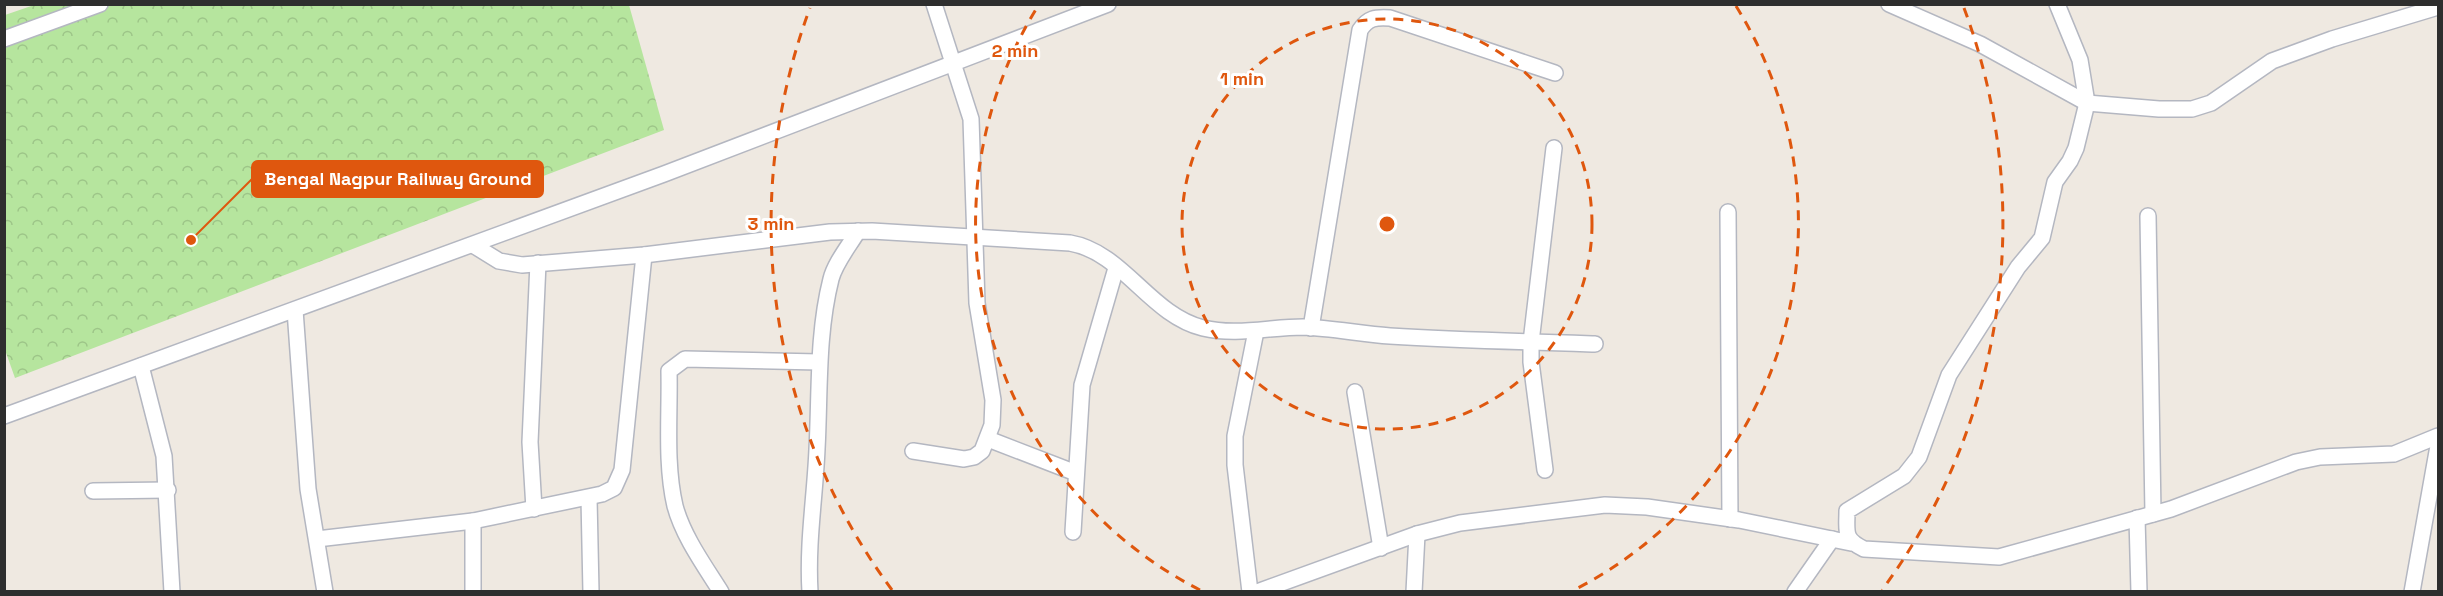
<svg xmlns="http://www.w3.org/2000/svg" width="2443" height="596" font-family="'Space Grotesk',sans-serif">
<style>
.forest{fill:url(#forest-crowns)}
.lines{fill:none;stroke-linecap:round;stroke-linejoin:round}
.minor-casing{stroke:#b4b7c1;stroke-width:18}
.minor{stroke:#fff;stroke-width:15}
.ring{fill:none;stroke:#df570e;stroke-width:3;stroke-dasharray:10 8}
.centre{fill:#df570e;stroke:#fff;stroke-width:3}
.ring-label{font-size:18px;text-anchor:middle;font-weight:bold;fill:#df570e;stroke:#fff;stroke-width:6;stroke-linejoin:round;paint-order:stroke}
.leader{fill:none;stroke:#df570e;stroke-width:2}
.callout-dot{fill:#df570e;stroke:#fff;stroke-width:2}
.callout{fill:#df570e;stroke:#df570e;stroke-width:2}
.callout-label{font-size:18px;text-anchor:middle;font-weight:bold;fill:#fff}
</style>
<defs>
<pattern id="forest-crowns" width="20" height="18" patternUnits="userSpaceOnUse" patternTransform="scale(1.5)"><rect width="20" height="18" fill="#b6e59e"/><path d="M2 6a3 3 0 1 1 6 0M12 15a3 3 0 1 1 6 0" fill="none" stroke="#9dc588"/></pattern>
</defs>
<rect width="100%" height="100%" fill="#efe9e1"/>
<polygon class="forest" points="37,4 629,5 664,130 15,378 5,350 5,15"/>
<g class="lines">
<g class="minor-casing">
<g id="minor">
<polyline points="1889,4 1980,44 2087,103 2159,109 2192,109 2211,103 2272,61 2332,39 2438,7"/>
<path d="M2057 4 2080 60 2087 103 2076 148 2070 161 2055 182 2042 238 2018 267 1949 375 1919 457 1904 476 1847 511C1847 532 1843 539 1864 549L1999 557 2171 509 2296 462 2320 457 2394 454 2438 436"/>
<polyline points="4,39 100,4"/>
<polyline points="1728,212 1730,519"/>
<polyline points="2148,216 2153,514"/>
<path d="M473 245 499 261 522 265 644 255 830 232 872 231 1070 243C1123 252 1150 315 1203 328 1236 336 1270 327 1303 327 1332 328 1361 334 1390 336 1458 340 1527 342 1595 344"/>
<polyline points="295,310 308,489 325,592"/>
<path d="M1311 328 1360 30C1368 18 1375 17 1390 18L1555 73"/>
<polyline points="141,366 164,456 172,592"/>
<polyline points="1355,392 1381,548"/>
<polyline points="4,416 664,174 1108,4"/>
<polyline points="988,439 1076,473"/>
<polyline points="913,451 964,459 974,457 982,451 992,425 993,400 977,303 971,119 934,4"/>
<polyline points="1545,470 1531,362 1531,342 1554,148"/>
<polyline points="93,491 168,490"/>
<polyline points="589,498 591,592"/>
<polyline points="534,509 530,442 538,263"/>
<polyline points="2137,518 2139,592"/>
<polyline points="1073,532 1082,385 1116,268"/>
<polyline points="317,539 473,521 602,494 614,488 622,470 644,255"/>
<polyline points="473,592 473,521"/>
<path d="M721 592C704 565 683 536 675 506 665 463 670 415 669 371L685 359 819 362"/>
<path d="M810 592C807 543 815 497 817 449 820 393 817 334 831 279 835 263 849 246 858 231"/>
<polyline points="1250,592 1235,465 1235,436 1256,331"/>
<polyline points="1257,592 1417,534 1460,523 1605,505 1647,507 1739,520 1851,543"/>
<polyline points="1414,592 1417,534"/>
<polyline points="1795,592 1832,539"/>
<polyline points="2412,592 2438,446"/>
</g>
</g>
<use href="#minor" class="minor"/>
</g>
<g class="ring">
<circle cx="1387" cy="224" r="205"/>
<path d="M1200 590A411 411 0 0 1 1038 6M1736 6A411 411 0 0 1 1574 590"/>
<path d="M892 590A616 616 0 0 1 810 8M1964 8A616 616 0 0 1 1882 590"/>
</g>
<circle cx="1387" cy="224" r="9" class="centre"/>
<g class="ring-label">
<text x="1015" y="57">2 min</text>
<text x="1242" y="85">1 min</text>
<text x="771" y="230">3 min</text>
</g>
<path class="leader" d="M191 240L252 179"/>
<circle class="callout-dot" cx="191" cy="240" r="6"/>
<rect class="callout" x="252" y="161" width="291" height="36" rx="6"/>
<g class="callout-label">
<text x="398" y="185">Bengal Nagpur Railway Ground</text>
</g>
<rect width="2443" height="596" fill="none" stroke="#2e2e2e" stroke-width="12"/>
</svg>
